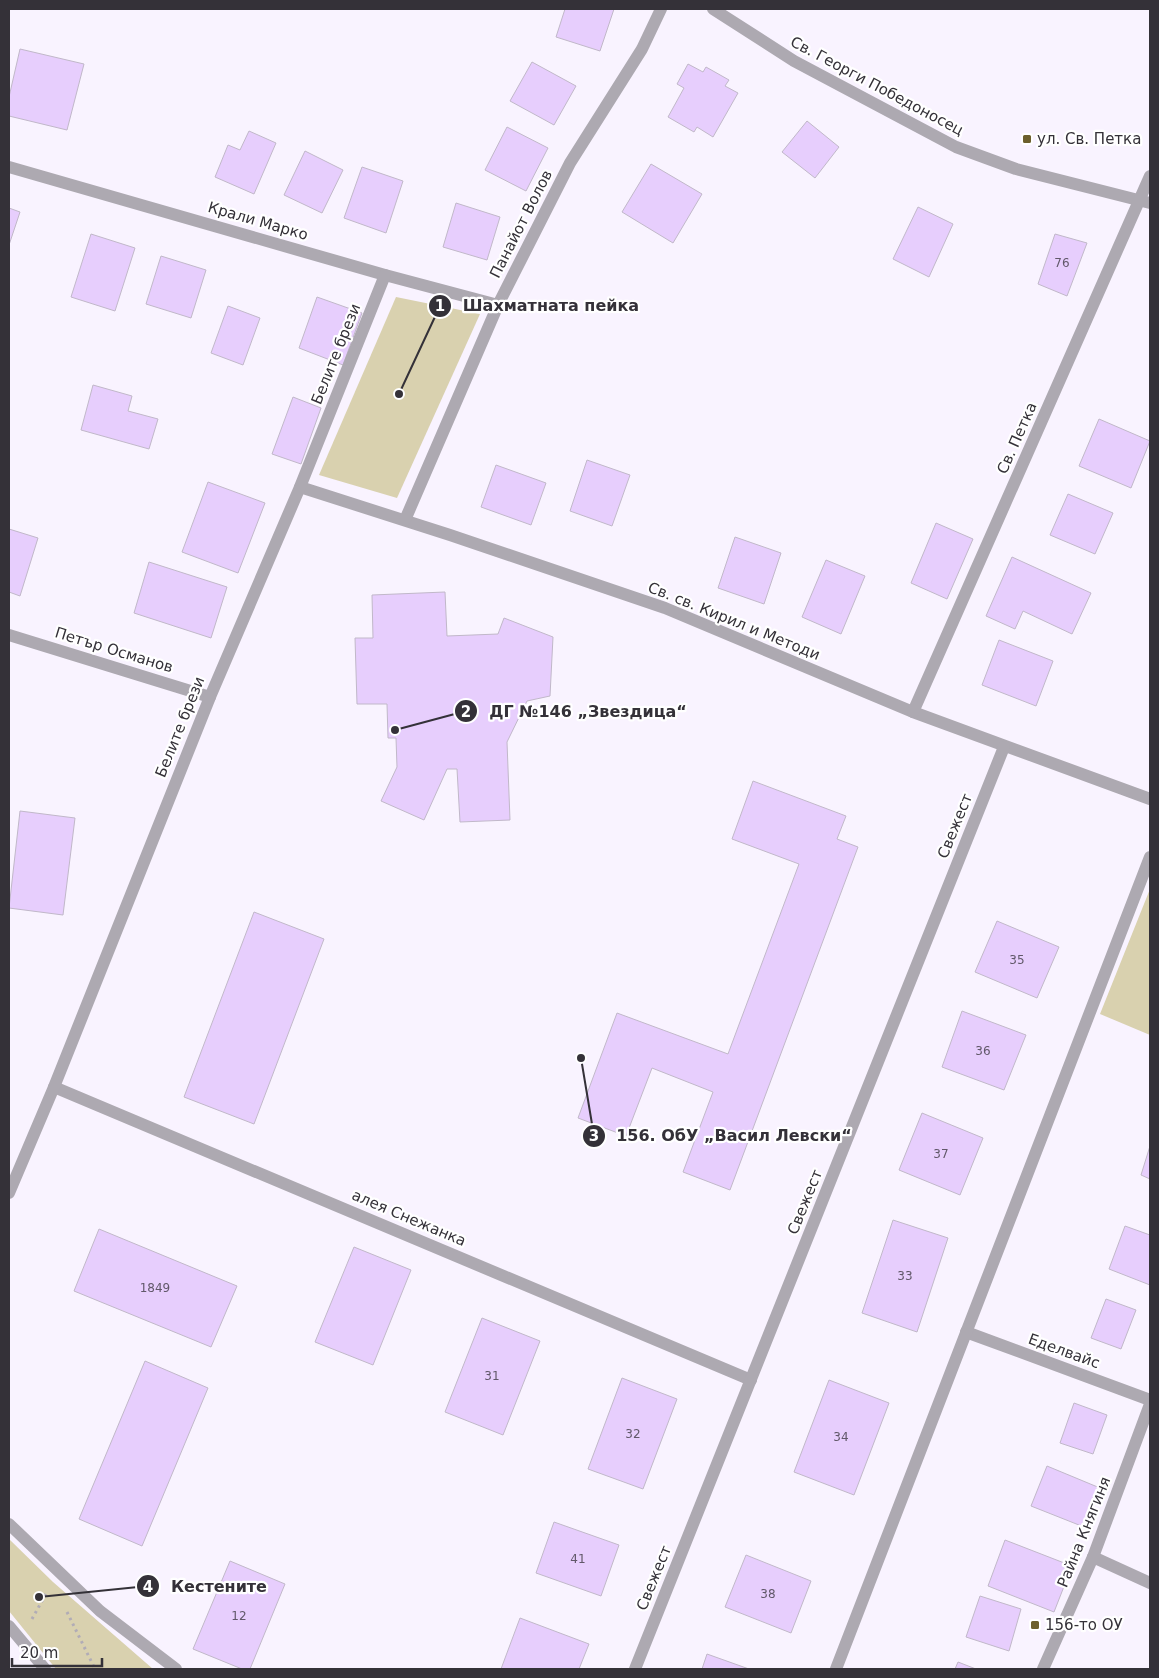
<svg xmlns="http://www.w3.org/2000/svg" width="1159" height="1678" font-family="'DejaVu Sans',sans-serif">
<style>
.green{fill:#d9d1af}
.building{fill:#e7cefd;stroke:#c1b8c9}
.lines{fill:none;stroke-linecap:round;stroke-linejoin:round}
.path{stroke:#b1acb6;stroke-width:3;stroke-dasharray:2.5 4;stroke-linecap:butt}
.street{stroke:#ada9b1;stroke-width:12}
.poi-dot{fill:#6c5f2c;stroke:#fff;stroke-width:2}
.labels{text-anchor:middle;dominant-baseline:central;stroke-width:4.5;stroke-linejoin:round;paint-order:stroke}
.number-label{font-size:12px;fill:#615869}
.street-label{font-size:15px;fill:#343138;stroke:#fff}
.poi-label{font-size:15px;fill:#343138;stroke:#fff;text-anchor:start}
.leader{fill:none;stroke:#343138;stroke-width:2}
.callout-dot{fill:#343138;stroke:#fff;stroke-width:2}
.mark-label{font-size:15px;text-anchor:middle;font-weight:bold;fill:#fff}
.callout-label{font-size:16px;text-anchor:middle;font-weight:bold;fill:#343138;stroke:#fff;stroke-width:4.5;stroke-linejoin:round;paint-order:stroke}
</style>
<rect width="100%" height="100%" fill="#f9f3ff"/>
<g class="green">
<polygon points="396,297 480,314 397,498 319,475"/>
<polygon points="1150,889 1150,1035 1100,1014"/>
<polygon points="9,1539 53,1582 153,1669 56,1669 9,1611"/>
</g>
<g class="building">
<polygon points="565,9 614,9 600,51 556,37"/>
<polygon points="20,49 84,64 67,130 9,116 9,97"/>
<polygon points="532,62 576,86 554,125 510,101"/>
<polygon points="688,64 703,72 706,67 729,80 725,86 738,93 713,137 697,127 694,132 668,117 684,88 677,84"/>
<polygon points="807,121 839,147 815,178 782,152"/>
<polygon points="507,127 548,148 526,191 485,170"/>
<polygon points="249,131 276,143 254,194 215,177 228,145 240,150"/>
<polygon points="305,151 343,170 322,213 284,195"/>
<polygon points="651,164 702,194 673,243 622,212"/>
<polygon points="362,167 403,181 386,233 344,218"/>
<polygon points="456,203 500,217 487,260 443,247"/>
<polygon points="918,207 953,224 929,277 893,259"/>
<polygon points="9,208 20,212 9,245"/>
<polygon points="91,234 135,248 115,311 71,297"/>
<polygon points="1055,234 1087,243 1067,296 1038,284"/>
<polygon points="161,256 206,270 191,318 146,304"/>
<polygon points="317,297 362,313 343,365 299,348"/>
<polygon points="228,306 260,318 243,365 211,353"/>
<polygon points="93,385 132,396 128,411 158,419 149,449 81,430"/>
<polygon points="293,397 321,408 301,464 272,454"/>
<polygon points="1099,419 1150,441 1131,488 1079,466"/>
<polygon points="587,460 630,475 612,526 570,511"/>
<polygon points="496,465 546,483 531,525 481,507"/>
<polygon points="208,482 265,503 238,573 182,552"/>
<polygon points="1068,494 1113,513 1095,554 1050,535"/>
<polygon points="936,523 973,539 947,599 911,583"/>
<polygon points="9,529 38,538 20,596 9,592"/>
<polygon points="735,537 781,553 764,604 718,588"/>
<polygon points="1012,557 1091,593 1072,634 1023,611 1015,629 986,616"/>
<polygon points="826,560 865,576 841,634 802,617"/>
<polygon points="149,562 227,587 211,638 134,613"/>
<polygon points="445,592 447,636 498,634 504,618 553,637 550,696 527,701 507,742 510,820 460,822 457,769 447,769 424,820 381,801 397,767 396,738 388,738 387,704 357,704 355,638 373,638 372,595"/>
<polygon points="999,640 1053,661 1036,706 982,685"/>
<polygon points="753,781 846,816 837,839 858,847 730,1190 683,1172 713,1092 652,1068 626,1136 578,1118 617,1013 728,1054 799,864 732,839"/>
<polygon points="20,811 75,818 63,915 9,908"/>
<polygon points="254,912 324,939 254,1124 184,1097"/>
<polygon points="997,921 1059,947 1037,998 975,972"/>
<polygon points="962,1011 1026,1035 1004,1090 942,1067"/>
<polygon points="922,1113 983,1138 960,1195 899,1170"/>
<polygon points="1150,1146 1150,1179 1141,1175"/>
<polygon points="893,1220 948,1238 917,1332 862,1313"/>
<polygon points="1125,1226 1150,1235 1150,1285 1109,1269"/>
<polygon points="99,1229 237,1286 211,1347 74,1291"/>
<polygon points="354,1247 411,1270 373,1365 315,1342"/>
<polygon points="1106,1299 1136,1310 1121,1349 1091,1338"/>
<polygon points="482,1318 540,1341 503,1435 445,1412"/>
<polygon points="145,1361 208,1388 142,1546 79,1519"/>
<polygon points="622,1378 677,1399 643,1489 588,1469"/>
<polygon points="829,1380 889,1403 854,1495 794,1472"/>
<polygon points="1074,1403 1107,1415 1093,1454 1060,1443"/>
<polygon points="1047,1466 1100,1488 1084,1527 1031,1506"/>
<polygon points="554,1522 619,1545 601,1596 536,1573"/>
<polygon points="1005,1540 1072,1566 1054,1612 988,1586"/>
<polygon points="746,1555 811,1581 791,1633 725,1607"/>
<polygon points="230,1561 285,1584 250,1669 242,1669 193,1649"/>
<polygon points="980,1596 1021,1609 1009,1651 966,1637"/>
<polygon points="520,1618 589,1644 579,1669 501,1669"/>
<polygon points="707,1654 749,1669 702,1669"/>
<polygon points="958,1662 976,1669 955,1669"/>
</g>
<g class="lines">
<g class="path">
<polyline points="67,1612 95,1669"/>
<polyline points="32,1619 47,1592"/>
</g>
<g class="street">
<polyline points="713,9 794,61 956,147 1016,169 1150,203"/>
<polyline points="9,167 385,275 498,305"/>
<polyline points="300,487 450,535 665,608 913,712 1150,799"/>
<polyline points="405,520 498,305 570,163 642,49 661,9"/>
<polyline points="9,635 210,697"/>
<polyline points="913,712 1150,176"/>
<polyline points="54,1087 751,1380"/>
<polyline points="9,1193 54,1087 210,697 300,487 385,275"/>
<polyline points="966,1332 1150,1400"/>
<polyline points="9,1524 100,1611 176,1669"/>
<polyline points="1093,1557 1150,1583"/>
<polyline points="9,1626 45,1669"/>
<polyline points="635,1669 1004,747"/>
<polyline points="836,1669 1150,857"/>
<polyline points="1043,1669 1093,1557 1150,1404"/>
</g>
</g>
<g class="poi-dot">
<rect x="1022" y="134" width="10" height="10" rx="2.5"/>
<rect x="1030" y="1620" width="10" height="10" rx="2.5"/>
</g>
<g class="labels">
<g class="number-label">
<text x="1062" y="263">76</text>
<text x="1017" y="960">35</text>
<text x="983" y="1051">36</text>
<text x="941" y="1154">37</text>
<text x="905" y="1276">33</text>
<text x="155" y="1288">1849</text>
<text x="492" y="1376">31</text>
<text x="633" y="1434">32</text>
<text x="841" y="1437">34</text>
<text x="578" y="1559">41</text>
<text x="768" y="1594">38</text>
<text x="239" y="1616">12</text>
</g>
<g class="street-label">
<text transform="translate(877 86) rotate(28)">Св. Георги Победоносец</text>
<text transform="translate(258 221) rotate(16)">Крали Марко</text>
<text transform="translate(521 224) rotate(-63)">Панайот Волов</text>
<text transform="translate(336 354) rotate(-68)">Белите брези</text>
<text transform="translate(1017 438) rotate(-66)">Св. Петка</text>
<text transform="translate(734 621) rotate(22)">Св. св. Кирил и Методи</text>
<text transform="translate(114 650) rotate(17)">Петър Османов</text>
<text transform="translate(180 727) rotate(-68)">Белите брези</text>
<text transform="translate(955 826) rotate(-68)">Свежест</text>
<text transform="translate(805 1202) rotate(-68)">Свежест</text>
<text transform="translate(409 1218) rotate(23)">алея Снежанка</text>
<text transform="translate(1064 1351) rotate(20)">Еделвайс</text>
<text transform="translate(1084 1532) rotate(-68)">Райна Княгиня</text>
<text transform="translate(654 1578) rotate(-68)">Свежест</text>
</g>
<g class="poi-label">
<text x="1037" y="139">ул. Св. Петка</text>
<text x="1045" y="1625">156-то ОУ</text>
</g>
</g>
<path class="leader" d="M399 394L440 306M395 730L466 711M581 1058L594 1136M39 1597L148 1586"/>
<g class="callout-dot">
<circle cx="399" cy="394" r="5"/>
<circle cx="395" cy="730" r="5"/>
<circle cx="581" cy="1058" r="5"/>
<circle cx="39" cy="1597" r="5"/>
<circle cx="440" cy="306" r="12"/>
<circle cx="466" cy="711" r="12"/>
<circle cx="594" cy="1136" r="12"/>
<circle cx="148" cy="1586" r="12"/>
</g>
<g class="mark-label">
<text x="440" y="311">1</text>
<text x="466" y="717">2</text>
<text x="594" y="1141">3</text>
<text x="148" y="1592">4</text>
</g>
<g class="callout-label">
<text x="551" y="311">Шахматната пейка</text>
<text x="588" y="717">ДГ №146 „Звездица“</text>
<text x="734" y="1141">156. ОбУ „Васил Левски“</text>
<text x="219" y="1592">Кестените</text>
</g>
<rect width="1159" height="1678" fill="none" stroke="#343138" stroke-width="20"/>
<path d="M12 1658v8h90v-8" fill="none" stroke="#343138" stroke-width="2.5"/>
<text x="20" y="1658" font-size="15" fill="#343138" stroke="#ffffff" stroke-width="4" paint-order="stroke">20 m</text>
</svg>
